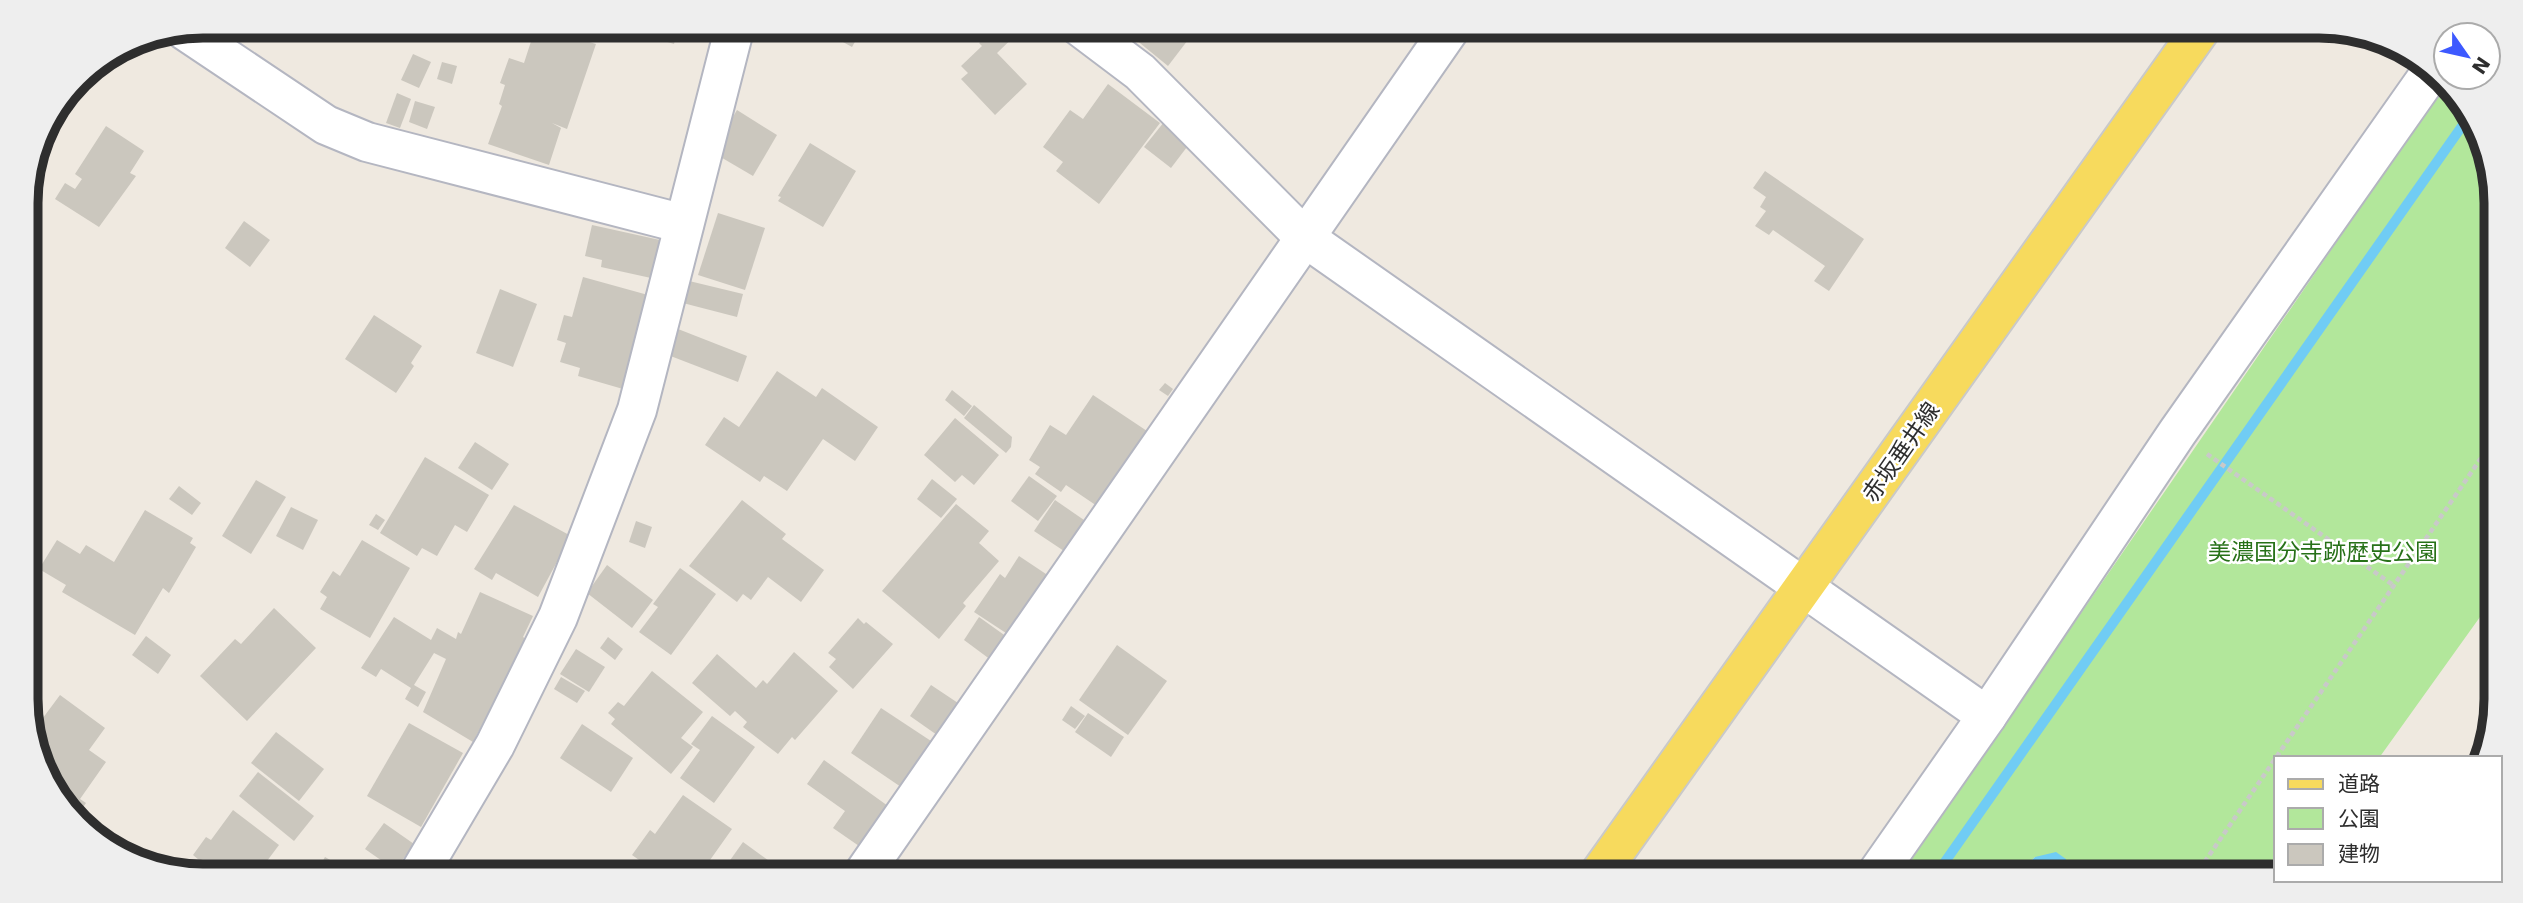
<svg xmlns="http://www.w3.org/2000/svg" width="2523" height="903" font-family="'DejaVu Sans','Noto Sans JP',sans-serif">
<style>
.green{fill:#b2e79b}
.water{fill:#70ccf4}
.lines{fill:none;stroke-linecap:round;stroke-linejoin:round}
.stream{stroke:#70ccf4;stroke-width:10}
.building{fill:#cbc7be}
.minor-casing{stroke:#b4b6c1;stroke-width:42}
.major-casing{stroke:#c9c9c9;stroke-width:42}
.path{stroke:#c9c9c9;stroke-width:4.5;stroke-dasharray:5 3.5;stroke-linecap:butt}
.minor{stroke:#fff;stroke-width:38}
.major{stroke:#f7da5d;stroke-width:38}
.labels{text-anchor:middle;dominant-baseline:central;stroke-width:5;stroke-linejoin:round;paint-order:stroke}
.street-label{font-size:23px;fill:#2e2e2e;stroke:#fff}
.park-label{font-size:23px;fill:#277118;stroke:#fff}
.rim{fill:none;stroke:#2e2e2e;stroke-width:9}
</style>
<rect width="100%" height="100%" fill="#efe9e0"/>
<polygon class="green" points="2446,83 2453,87 2495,180 2490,603 2379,758 2276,758 2276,876 2065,876 2066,859 2035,857 2016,876 1900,876"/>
<polygon class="water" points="2056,852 2066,859 2065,876 2016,876 2035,857"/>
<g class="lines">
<polyline class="stream" points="1935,876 2467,119"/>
</g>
<g class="building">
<polygon points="536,26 591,26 586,41 596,44 567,129 552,123 561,128 549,165 488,144 502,106 499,104 505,85 500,83 509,58 524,63"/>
<polygon points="626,26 694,26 690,37 677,33 674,44 625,29"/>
<polygon points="814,26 864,26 852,47"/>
<polygon points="975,26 990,26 985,33"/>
<polygon points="997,26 1025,26 997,53 1027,84 995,115 961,79 968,73 961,66 982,46 979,43"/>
<polygon points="1145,26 1179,26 1191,36 1168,66 1135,39"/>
<polygon points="1372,26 1402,26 1391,41"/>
<polygon points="413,54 431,62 419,88 401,80"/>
<polygon points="442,62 457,66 452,84 437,79"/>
<polygon points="1108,84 1160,123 1099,204 1056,171 1063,162 1043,147 1070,110 1083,119"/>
<polygon points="397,93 411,99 400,128 386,123"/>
<polygon points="415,101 435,107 427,129 409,122"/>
<polygon points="737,110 777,135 753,176 712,152"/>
<polygon points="1164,122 1190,143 1171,168 1144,147"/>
<polygon points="106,126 144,151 130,173 136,176 99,227 55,199 65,183 75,189 82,179 75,174"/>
<polygon points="810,143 856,171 823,227 778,201 781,197 778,196"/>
<polygon points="34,163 40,166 32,176 38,180 27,196"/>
<polygon points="1765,171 1864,239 1829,291 1814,281 1825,266 1773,230 1769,235 1755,226 1766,211 1760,207 1766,197 1753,188"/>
<polygon points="718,213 765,228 745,290 698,275"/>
<polygon points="244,221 270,240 250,267 225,248"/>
<polygon points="592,225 660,240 651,278 601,267 602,260 585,256"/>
<polygon points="583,277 648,295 623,389 578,376 580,368 560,362 566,343 557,340 564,315 572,317"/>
<polygon points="685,280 743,294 737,317 679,302"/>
<polygon points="500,289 537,304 513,367 476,353"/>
<polygon points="374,315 422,346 411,363 414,366 396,393 345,359"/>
<polygon points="678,329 747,356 738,382 668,355"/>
<polygon points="777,371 816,397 822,388 878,427 855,461 823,439 787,491 764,476 760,482 705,445 724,417 739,427"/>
<polygon points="1165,383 1173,389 1168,396 1159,390"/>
<polygon points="952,390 972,406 964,416 945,400"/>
<polygon points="1093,395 1147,431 1097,506 1066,485 1061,492 1035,474 1040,467 1029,460 1050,425 1066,435"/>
<polygon points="974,405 1012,437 1011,447 1006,453 964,418"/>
<polygon points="955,418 999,455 974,485 962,475 955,482 924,455"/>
<polygon points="475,442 509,464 492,490 458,468"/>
<polygon points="425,457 489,495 467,532 455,525 437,556 422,548 417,556 380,533"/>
<polygon points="1029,476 1057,496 1038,521 1011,501"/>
<polygon points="932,479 957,499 941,518 917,499"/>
<polygon points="256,480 286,497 251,554 222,536"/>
<polygon points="179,486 201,503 192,515 169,499"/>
<polygon points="742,500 786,534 782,539 824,570 801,602 768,577 751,600 743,594 737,602 689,566"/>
<polygon points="1055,500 1084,520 1064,551 1034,531"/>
<polygon points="956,504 989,531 979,543 999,561 963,603 966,606 939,639 882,591"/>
<polygon points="514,505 571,536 538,597 496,573 492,580 474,569"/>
<polygon points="291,507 318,520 303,550 276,536"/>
<polygon points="145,510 193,538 190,543 196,547 169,593 163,588 135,635 62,592 66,585 39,569 57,540 80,554 86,545 114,562"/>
<polygon points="376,514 385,520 378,530 369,525"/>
<polygon points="636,521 652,527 645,548 629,542"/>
<polygon points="362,540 410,568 370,638 320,609 327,597 320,592 333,571 340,576"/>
<polygon points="1019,556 1049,576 1009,635 974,612 1000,574 1005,578"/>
<polygon points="607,565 653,600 632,628 587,593"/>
<polygon points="680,568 716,594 671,655 639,632 658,607 653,604"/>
<polygon points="480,592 533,616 523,637 526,639 499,698 497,697 473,742 423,712 446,659 434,653 414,685 426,692 418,707 405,699 411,688 381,669 376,677 361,668 394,617 431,640 437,628 456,639 458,632 461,634"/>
<polygon points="274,608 316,648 247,721 200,676 235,639 241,644"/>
<polygon points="979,617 1007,637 991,660 964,640"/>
<polygon points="858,618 864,624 866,622 893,644 853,689 829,667 836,659 828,653"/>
<polygon points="146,636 171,655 158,674 132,655"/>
<polygon points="608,637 623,649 615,660 600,648"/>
<polygon points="1117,645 1167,681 1128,735 1079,700"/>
<polygon points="576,649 605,667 589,692 560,674"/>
<polygon points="794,652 838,691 795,740 792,737 778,754 743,727 747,722 735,711 730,716 692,683 717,654 756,688 763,680 767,684"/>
<polygon points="652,671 703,712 681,738 693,747 671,774 611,724 615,719 608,713 618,702 624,706"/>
<polygon points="561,677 585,691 577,703 554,689"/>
<polygon points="931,685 958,703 937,735 910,716"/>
<polygon points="60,695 105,728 89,750 106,762 80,799 86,803 75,819 70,816 30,734 30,727 34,730"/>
<polygon points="1071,706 1085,716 1075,729 1062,720"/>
<polygon points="881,708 931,741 901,787 851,753"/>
<polygon points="1088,713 1124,737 1111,757 1075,732"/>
<polygon points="712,716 755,747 714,803 680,778 700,750 691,744"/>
<polygon points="409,723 463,753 421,827 367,796"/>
<polygon points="582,724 633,758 611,792 560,758"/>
<polygon points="276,732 324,769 299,801 251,763"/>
<polygon points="824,760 888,806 859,846 833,828 845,811 807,784"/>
<polygon points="258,772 314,816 294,841 239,796"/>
<polygon points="683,795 732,829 698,877 663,877 632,855 650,830 655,834"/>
<polygon points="233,810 279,845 255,877 204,877 181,873 186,866 190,870 199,860 193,855 206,837 211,840"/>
<polygon points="384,823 414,844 395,870 365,849"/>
<polygon points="743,842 791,877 726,877 721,873"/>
<polygon points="325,857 360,877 314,877"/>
<polygon points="445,865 466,877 438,877"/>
<polygon points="537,869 549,877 532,877"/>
</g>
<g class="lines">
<g class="minor-casing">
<g id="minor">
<polyline points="1079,26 1140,72 1304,237 1987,716"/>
<polyline points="184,30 326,125 367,142 684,224"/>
<polyline points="1875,876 1987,716 2177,433 2431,72"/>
<polyline points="417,877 495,745 558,617 637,410 735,26"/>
<polyline points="861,877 1452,26"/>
</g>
</g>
<g class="major-casing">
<polyline id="major" points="1597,877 2203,26"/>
</g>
<g class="path">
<polyline points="2207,454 2393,585"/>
<polyline points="2195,876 2492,442"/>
</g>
<use href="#minor" class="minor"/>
<use href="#major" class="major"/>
</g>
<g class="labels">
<g class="street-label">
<text transform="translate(1901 452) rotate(-55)">赤坂垂井線</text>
</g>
<g class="park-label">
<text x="2323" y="552">美濃国分寺跡歴史公園</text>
</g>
</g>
<path d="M0 0H2523V903H0ZM203 38H2319A165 165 0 0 1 2484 203V699A165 165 0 0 1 2319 864H203A165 165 0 0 1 38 699V203A165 165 0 0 1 203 38Z" fill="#eee" fill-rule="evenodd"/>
<path class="rim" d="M203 38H2319A165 165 0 0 1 2484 203V699A165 165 0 0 1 2319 864H203A165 165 0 0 1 38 699V203A165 165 0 0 1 203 38Z"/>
<rect x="2274" y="756" width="228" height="126" fill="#ffffff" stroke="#ababab" stroke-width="2"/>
<rect x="2288" y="779" width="35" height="10" fill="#f7da5d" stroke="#ababab" stroke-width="2"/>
<text x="2338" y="791" font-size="21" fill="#2e2e2e">道路</text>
<rect x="2288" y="808" width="35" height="21" fill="#b2e79b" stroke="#ababab" stroke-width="2"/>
<text x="2338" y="826" font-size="21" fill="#2e2e2e">公園</text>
<rect x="2288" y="844" width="35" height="21" fill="#cbc7be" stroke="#ababab" stroke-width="2"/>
<text x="2338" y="861" font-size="21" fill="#2e2e2e">建物</text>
<g transform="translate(2467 56) rotate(124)"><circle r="33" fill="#ffffff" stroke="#ababab" stroke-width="2"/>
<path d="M0-5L12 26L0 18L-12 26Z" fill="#3d59ff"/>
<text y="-10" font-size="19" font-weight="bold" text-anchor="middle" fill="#2e2e2e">N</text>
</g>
</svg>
